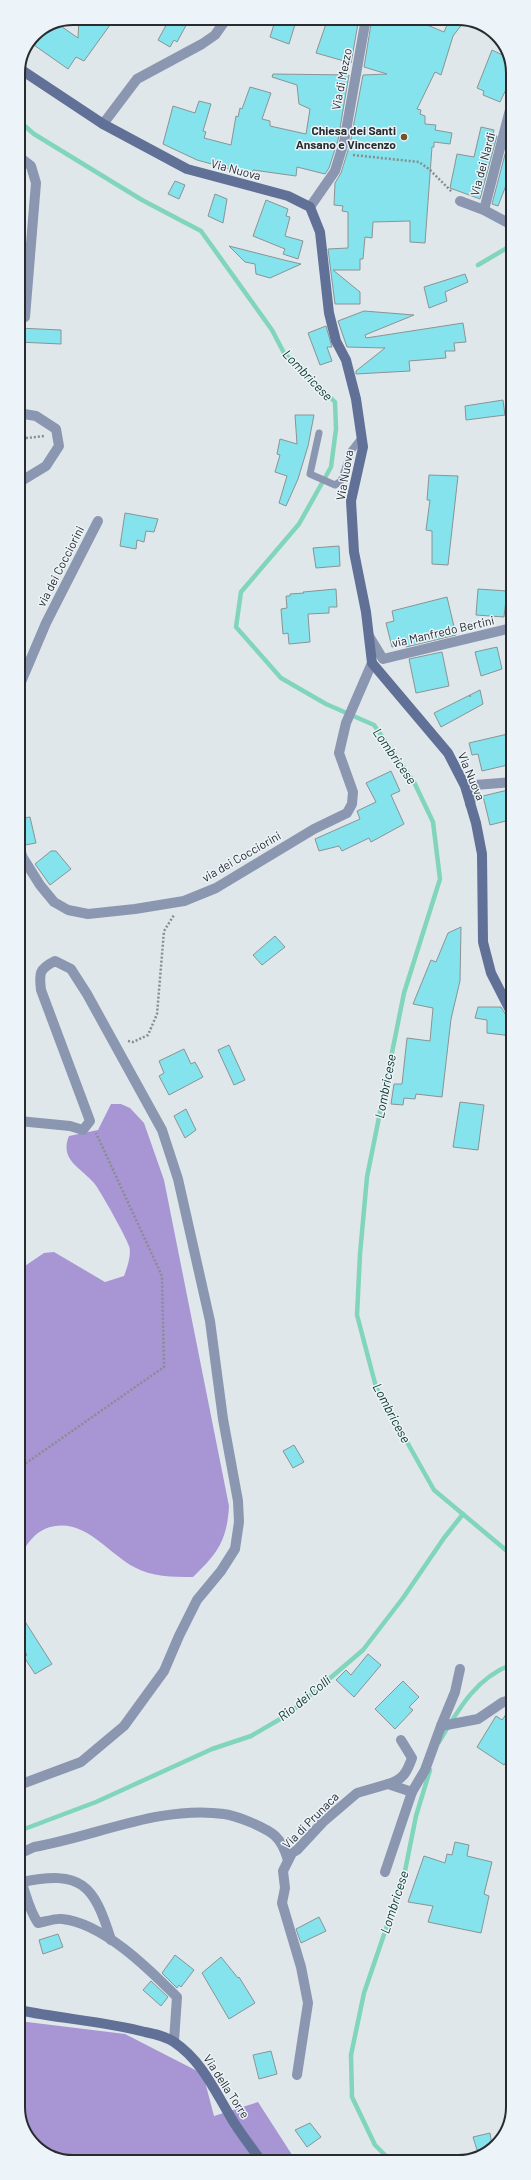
<svg xmlns="http://www.w3.org/2000/svg" width="531" height="2180" font-family="Barlow,sans-serif">
<style>
.forest{fill:#a895d3}
.lines{fill:none;stroke-linecap:round;stroke-linejoin:round}
.stream{stroke:#80d5ba;stroke-width:4.5}
.building{fill:#84e3ec;stroke:#8a9494}
.path{stroke:#878d90;stroke-width:2.5;stroke-dasharray:2 2;stroke-linecap:butt}
.lane{stroke:#8b96b1;stroke-width:7}
.street{stroke:#8b96b1;stroke-width:10}
.secondary{stroke:#607096;stroke-width:10}
.poi-dot{fill:#715528;stroke:#ecf4f9;stroke-width:1.5}
.labels{text-anchor:middle;dominant-baseline:central;stroke-width:3;stroke-linejoin:round;paint-order:stroke}
.street-label{font-size:12px;fill:#292c2e;stroke:#ecf4f9}
.poi-label{font-size:12px;font-weight:bold;fill:#292c2e;stroke:#ecf4f9;text-anchor:end}
.water-label{font-size:13px;font-style:italic;fill:#0b3328;stroke:#ecf4f9}
.rim{fill:none;stroke:#292c2e;stroke-width:2}
</style>
<rect width="100%" height="100%" fill="#dfe7eb"/>
<g class="forest">
<path d="M111 1104H121L130 1108 144 1123 164 1180 229 1506C227 1540 218 1553 193 1577 172 1577 152 1577 134 1567 108 1553 87 1521 55 1526 36 1529 27 1543 19 1559V1421L24 1412 19 1389V1270L44 1253 54 1252 105 1282 124 1276C127 1268 132 1254 129 1246 126 1237 100 1190 94 1183 81 1168 59 1160 69 1136L98 1130Z"/>
<polygon points="19,2021 125,2034 203,2074 214,2116 258,2102 296,2161 69,2162 37,2148 19,2117"/>
</g>
<g class="lines">
<g class="stream">
<polyline points="18,120 34,134 142,200 201,231 272,330 284,353 335,402 336,429 331,467 299,524 241,592 236,627 281,678 326,704 374,725 414,782 433,822 440,879 404,993 367,1177 360,1254 357,1315 376,1387 434,1490 513,1556"/>
<polyline points="478,265 512,245"/>
<path d="M439 1742C458 1710 476 1677 513 1664"/>
<polyline points="19,1831 96,1802 212,1749 251,1736 287,1715 363,1650 403,1598 444,1538 463,1514"/>
<polyline points="391,2161 375,2145 352,2097 351,2055 364,1993 404,1876 416,1816 430,1770"/>
</g>
</g>
<g class="building">
<polygon points="79,18 115,18 84,61 76,57 68,69 31,43 34,34 58,24 78,38"/>
<polygon points="170,18 190,18 177,42 174,40 170,47 158,40"/>
<polygon points="276,18 297,18 289,44 270,37"/>
<polygon points="328,18 359,18 351,63 316,53"/>
<polygon points="372,18 422,18 420,22 444,32 450,18 466,19 453,36 441,75 435,72 417,109 421,110 420,114 425,116 425,124 436,125 435,130 452,133 450,144 434,142 434,147 432,147 425,243 410,242 410,221 373,222 372,238 365,237 363,259 360,259 360,270 333,270 360,292 360,304 335,304 328,249 348,248 348,212 342,211 343,206 334,205 335,183 341,173 350,144 363,75 387,74 364,67"/>
<polygon points="492,50 509,58 512,63 508,77 511,79 500,102 483,95 484,91 477,88"/>
<polygon points="273,74 349,75 338,140 329,168 325,174 297,167 296,176 253,170 252,174 241,172 197,160 163,144 173,106 195,113 199,101 211,104 203,131 206,132 204,138 231,145 236,116 238,117 240,108 242,109 250,87 271,93 262,119 270,121 270,126 306,134 310,109 299,104 297,85 272,77"/>
<polygon points="481,127 494,130 493,134 497,136 480,199 450,188 457,154 474,157"/>
<polygon points="509,139 512,140 512,170 498,206 492,204"/>
<polygon points="175,181 185,185 179,199 168,194"/>
<polygon points="215,194 227,199 223,223 208,216"/>
<polygon points="266,200 288,209 286,216 290,217 285,236 303,241 298,259 283,254 285,249 253,236"/>
<polygon points="229,246 284,260 301,264 270,278 256,274 255,264 245,262"/>
<polygon points="465,274 468,282 445,292 447,301 429,308 424,287"/>
<polygon points="364,311 414,315 365,335 366,338 463,323 466,342 454,343 455,351 445,351 446,358 409,361 410,371 356,374 356,371 385,348 347,347 338,321"/>
<polygon points="326,326 332,347 327,347 332,361 320,365 308,333"/>
<polygon points="18,328 61,330 61,344 18,342"/>
<polygon points="503,400 505,415 466,420 465,406"/>
<polygon points="295,415 314,415 308,446 298,479 286,506 279,503 287,476 275,472 280,455 277,454 280,439 297,444"/>
<polygon points="429,475 458,476 448,565 432,564 432,531 426,530 430,500 427,500"/>
<polygon points="125,513 158,519 154,532 146,531 144,542 137,540 136,549 120,546"/>
<polygon points="339,546 340,566 316,568 313,548"/>
<polygon points="336,589 337,607 329,607 329,613 308,614 310,642 289,644 288,633 283,634 281,609 287,608 286,596 290,596 290,594 304,593 303,592"/>
<polygon points="478,589 507,591 504,617 476,615"/>
<polygon points="447,597 456,635 406,647 406,644 392,647 386,623 394,621 392,611"/>
<polygon points="497,647 502,669 481,676 475,652"/>
<polygon points="442,652 449,686 416,693 409,659"/>
<polygon points="480,690 483,704 441,727 434,713 470,695 470,697 470,695"/>
<polygon points="512,733 512,764 482,771 478,754 472,755 469,743"/>
<polygon points="391,771 400,791 391,795 404,824 371,842 369,838 342,851 339,846 319,851 315,839 360,819 357,811 376,802 366,783"/>
<polygon points="512,789 512,804 506,804 510,820 490,825 483,796"/>
<polygon points="30,817 36,843 25,845 21,839 18,819"/>
<polygon points="51,851 56,851 71,869 50,885 35,864"/>
<polygon points="461,927 460,981 451,1019 442,1097 416,1094 415,1099 404,1098 403,1105 391,1104 394,1084 402,1084 407,1038 430,1041 433,1008 413,1004 431,960 436,962 448,933"/>
<polygon points="275,936 285,947 262,965 253,955"/>
<polygon points="478,1007 501,1007 509,1020 512,1036 487,1033 487,1020 475,1018"/>
<polygon points="229,1045 245,1080 234,1085 218,1050"/>
<polygon points="184,1049 191,1064 195,1062 203,1077 169,1095 159,1076 164,1073 159,1061"/>
<polygon points="460,1102 484,1105 478,1150 453,1147"/>
<polygon points="186,1109 196,1130 185,1138 174,1116"/>
<polygon points="294,1445 304,1462 293,1468 283,1451"/>
<polygon points="19,1612 52,1664 35,1674 24,1657 27,1655 19,1641"/>
<polygon points="368,1654 381,1665 354,1697 336,1680 346,1670 351,1675"/>
<polygon points="403,1681 419,1697 409,1707 413,1710 395,1729 375,1709"/>
<polygon points="512,1706 513,1754 504,1765 477,1747 496,1716 502,1720"/>
<polygon points="455,1842 469,1845 467,1856 492,1862 484,1894 489,1896 481,1933 428,1922 433,1906 408,1902 424,1856 445,1863 447,1854 452,1855"/>
<polygon points="319,1917 326,1931 301,1943 296,1929"/>
<polygon points="58,1934 63,1947 43,1954 39,1940"/>
<polygon points="175,1955 194,1970 181,1987 179,1985 177,1988 162,1973"/>
<polygon points="221,1957 238,1978 239,1977 255,2003 229,2019 202,1973"/>
<polygon points="151,1981 168,1997 161,2006 143,1990"/>
<polygon points="271,2051 277,2074 259,2079 253,2055"/>
<polygon points="310,2123 321,2137 307,2147 295,2130"/>
<polygon points="490,2133 492,2146 477,2150 473,2137"/>
</g>
<g class="lines">
<g class="path">
<polyline points="353,155 419,162 429,169 452,192"/>
<polyline points="18,439 44,436"/>
<polyline points="128,1041 133,1042 148,1035 157,1014 164,931 174,915"/>
<polyline points="19,1468 164,1367 162,1276 96,1133"/>
<polyline points="19,1677 22,1701 19,1710"/>
</g>
<polyline class="lane" points="319,433 310,474 335,485 341,481 351,451 362,437"/>
<g class="street">
<polyline points="103,124 137,79 202,44 215,35 227,18"/>
<polyline points="18,156 31,166 36,183 25,317"/>
<polyline points="460,201 484,210 512,225"/>
<polyline points="310,207 335,171 344,142 366,18"/>
<polyline points="484,210 512,102"/>
<polyline points="18,413 36,416 56,429 59,446 46,466 18,483"/>
<polyline points="369,636 383,659 512,628"/>
<polyline points="18,689 46,623 98,521"/>
<polyline points="470,804 475,785 512,782"/>
<polyline points="18,845 23,858 40,885 54,902 68,910 88,914 135,909 184,901 216,888 314,829 347,813 352,804 353,792 339,753 346,723 372,663"/>
<path d="M19 1121 70 1126 83 1130 90 1121 41 990C39 973 39 969 55 961L71 969 87 994 162 1130 178 1179 210 1321 223 1419 238 1501 239 1522 235 1549 221 1571 197 1600 179 1636 164 1671 124 1726 81 1762 19 1785"/>
<polyline points="441,1726 455,1692 460,1669"/>
<path d="M388 1784C403 1780 407 1772 412 1758L401 1740"/>
<path d="M19 1854 34 1847C97 1836 160 1805 224 1814 233 1815 242 1819 250 1822 273 1832 281 1836 288 1860"/>
<polyline points="385,1872 412,1792"/>
<path d="M19 1876C26 1892 28 1909 38 1923 45 1922 55 1918 62 1919 103 1923 149 1969 177 1997L174 2041"/>
<path d="M22 1882C81 1870 94 1884 111 1940"/>
<polyline points="297,2075 308,2003 301,1967 282,1903 285,1888 283,1871 292,1853 297,1850 323,1822 357,1793 388,1784 412,1792 425,1770 441,1726 478,1719 503,1702 513,1699"/>
</g>
<g class="secondary">
<polyline points="20,69 103,124 187,169 288,196 310,207 320,232 329,313 336,341 346,360 356,399 363,447 351,501 354,552 366,612 372,663 448,753 465,786 476,823 482,854 483,942 491,973 512,1014"/>
<path d="M19 2010C61 2019 104 2021 145 2032 155 2034 165 2036 174 2042 201 2060 214 2089 230 2116 239 2132 251 2146 261 2161"/>
</g>
</g>
<circle class="poi-dot" cx="404" cy="137" r="4"/>
<g class="labels">
<g class="street-label">
<text transform="translate(341 79) rotate(-79)">Via di Mezzo</text>
<text transform="translate(482 164) rotate(-75)">Via dei Nardi</text>
<text transform="translate(236 169) rotate(15)">Via Nuova</text>
<text transform="translate(344 475) rotate(-80)">Via Nuova</text>
<text transform="translate(60 566) rotate(-63)">via dei Cocciorini</text>
<text transform="translate(443 631) rotate(-13)">via Manfredo Bertini</text>
<text transform="translate(472 776) rotate(67)">Via Nuova</text>
<text transform="translate(241 856) rotate(-30)">via dei Cocciorini</text>
<text transform="translate(310 1820) rotate(-45)">Via di Prunaca</text>
<text transform="translate(227 2086) rotate(57)">Via della Torre</text>
</g>
<g class="poi-label">
<text x="396" y="130">Chiesa dei Santi<tspan x="396" dy="14">Ansano e Vincenzo</tspan></text>
</g>
<g class="water-label">
<text transform="translate(308 375) rotate(46)">Lombricese</text>
<text transform="translate(395 756) rotate(55)">Lombricese</text>
<text transform="translate(385 1086) rotate(-79)">Lombricese</text>
<text transform="translate(392 1413) rotate(62)">Lombricese</text>
<text transform="translate(304 1698) rotate(-39)">Rio dei Colli</text>
<text transform="translate(394 1902) rotate(-72)">Lombricese</text>
</g>
</g>
<path d="M0 0H531V2180H0ZM73 25H458A48 48 0 0 1 506 73V2107A48 48 0 0 1 458 2155H73A48 48 0 0 1 25 2107V73A48 48 0 0 1 73 25Z" fill="#ecf4f9" fill-rule="evenodd"/>
<path class="rim" d="M73 25H458A48 48 0 0 1 506 73V2107A48 48 0 0 1 458 2155H73A48 48 0 0 1 25 2107V73A48 48 0 0 1 73 25Z"/>
</svg>
